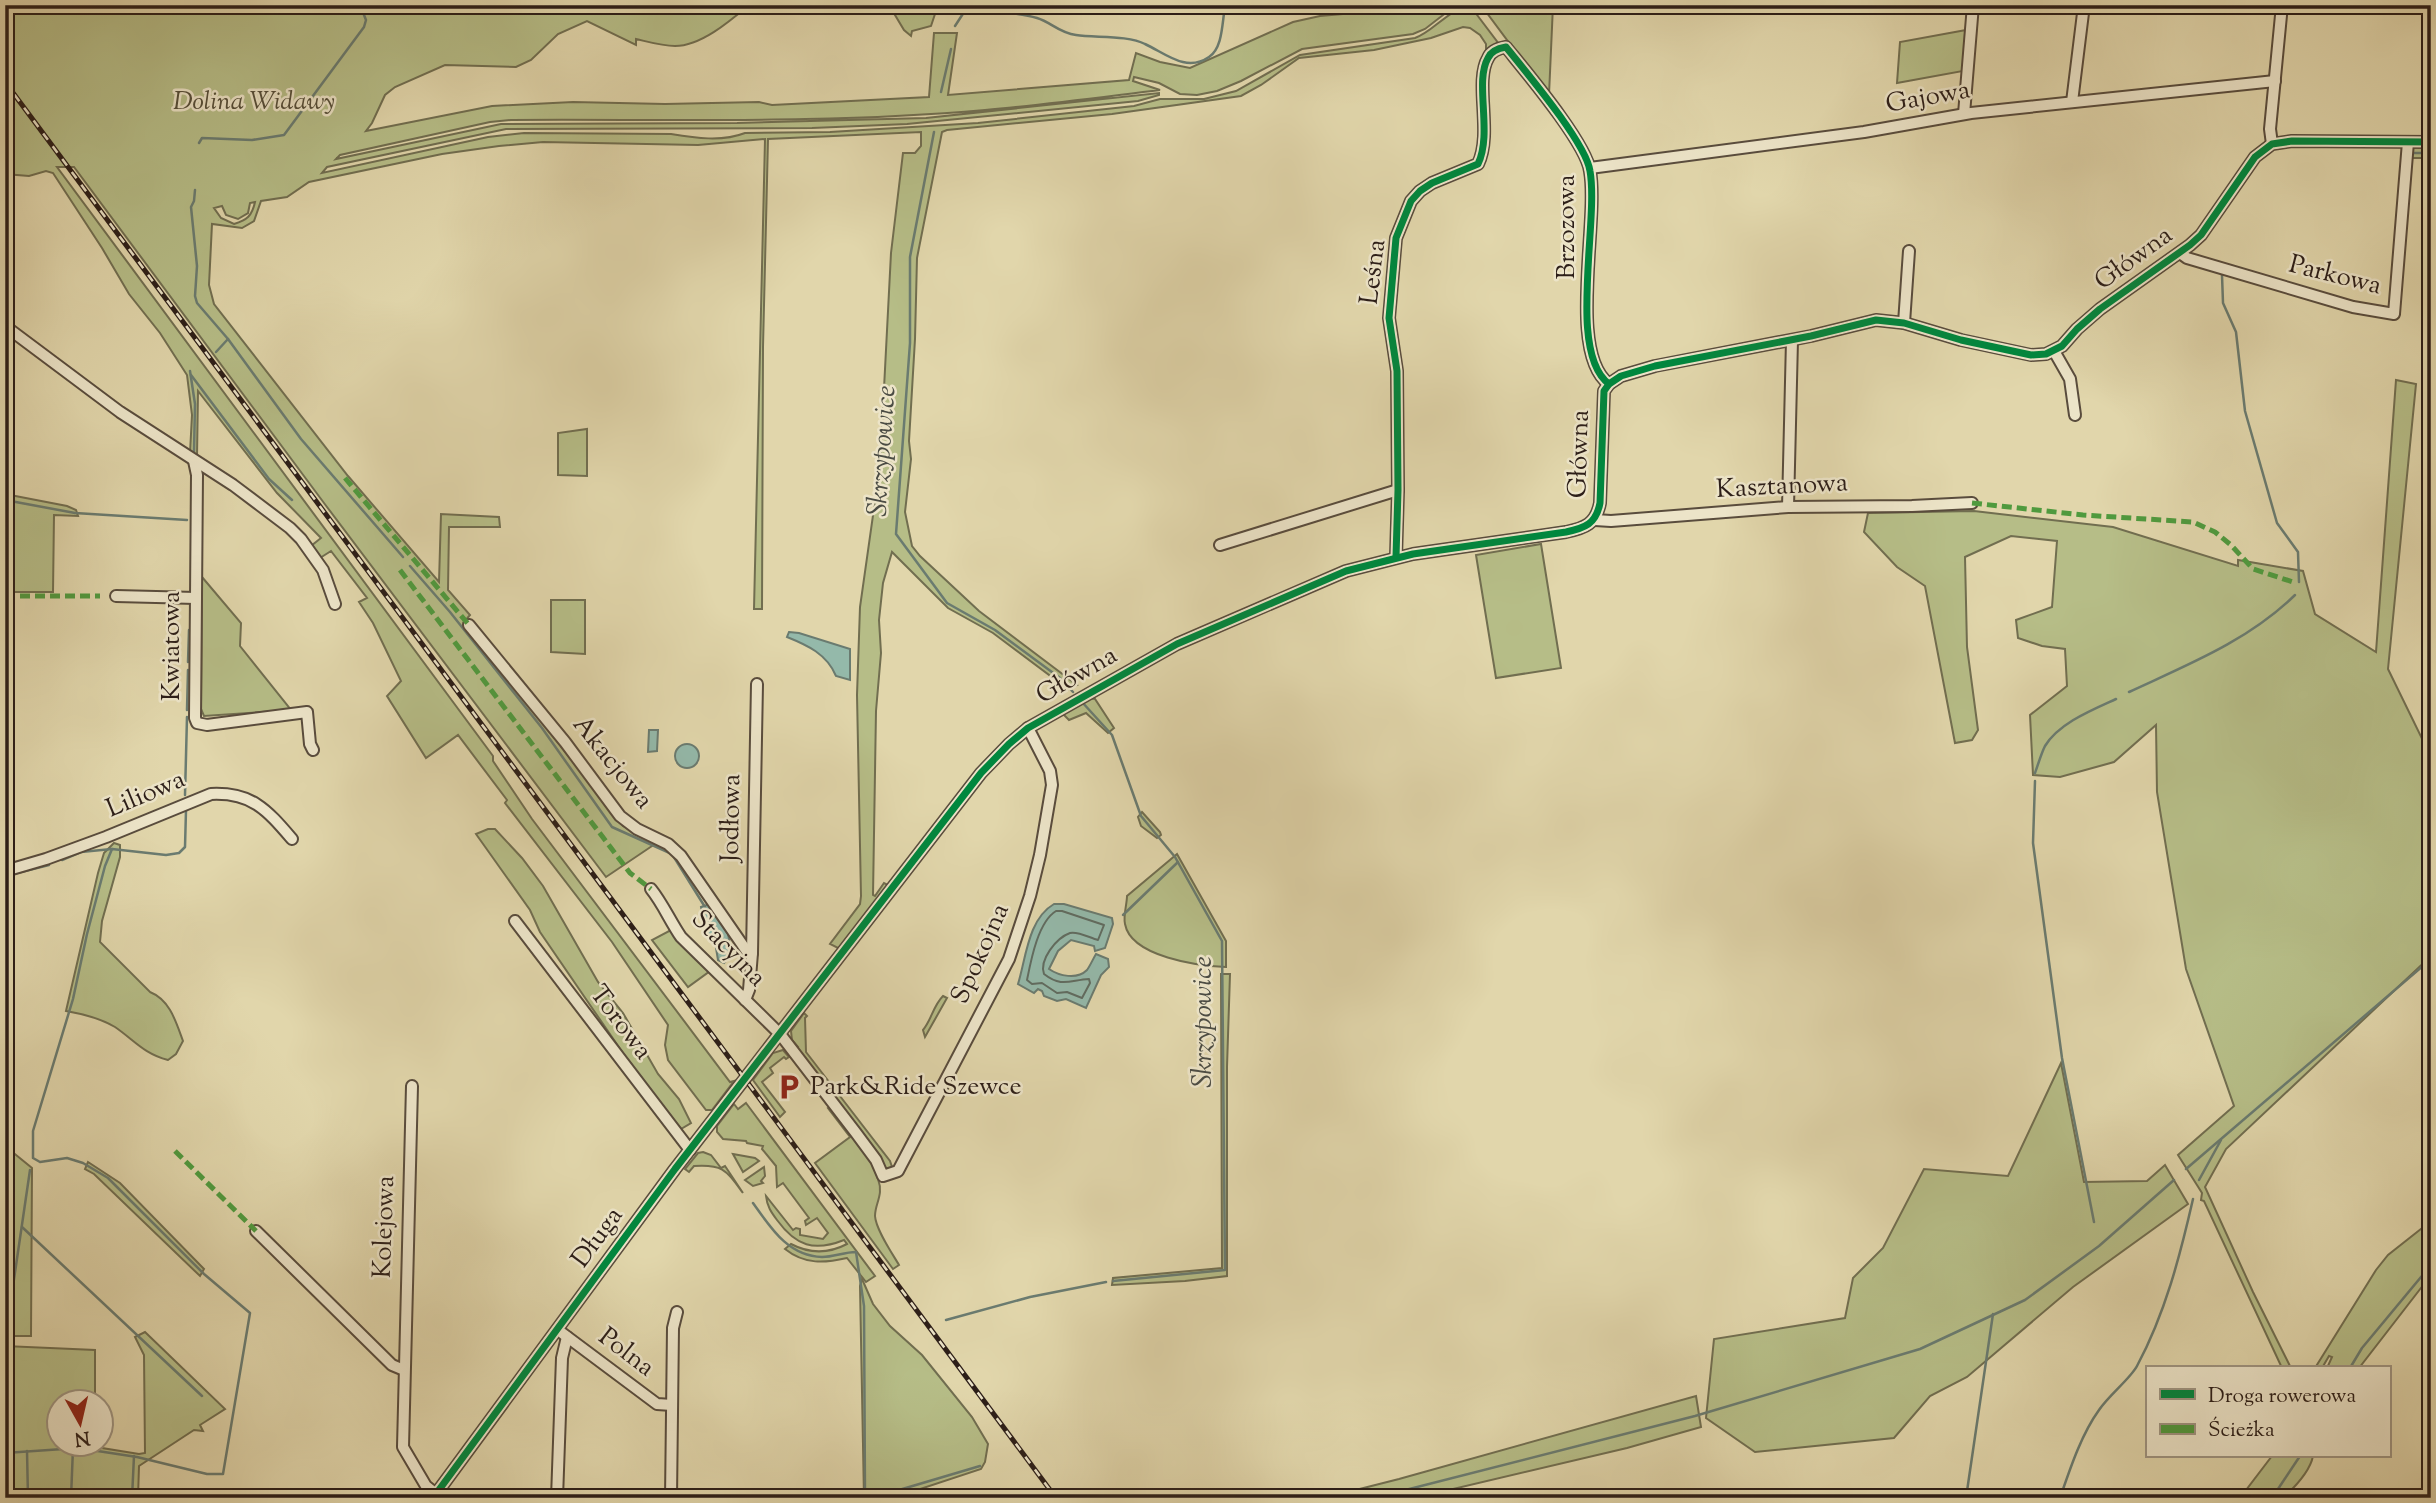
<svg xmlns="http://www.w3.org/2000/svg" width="2436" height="1503" font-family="'Sorts Mill Goudy',serif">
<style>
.green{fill:#b6bd87;stroke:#716e50;stroke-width:2;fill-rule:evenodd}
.water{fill:#94b9aa;stroke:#6a7b70;stroke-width:2}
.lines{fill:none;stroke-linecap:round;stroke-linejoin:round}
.shore{stroke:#606c61;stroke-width:2}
.stream{stroke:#6a7b70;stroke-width:2.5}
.minor-casing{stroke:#594c3d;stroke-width:14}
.minor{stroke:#ece4c8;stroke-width:10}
.rail-casing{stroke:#2c1e18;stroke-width:5}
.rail{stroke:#ece4c8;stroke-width:2.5;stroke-dasharray:8;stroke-linecap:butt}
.quiet{stroke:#4f9a3e;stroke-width:5;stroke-dasharray:10 5;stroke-linecap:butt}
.cycleway-casing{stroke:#ece4c8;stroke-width:11}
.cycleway{stroke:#00873e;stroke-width:7}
.labels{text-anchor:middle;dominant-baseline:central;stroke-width:5;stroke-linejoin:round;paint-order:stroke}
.street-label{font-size:26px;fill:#2c1e18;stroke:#ece4c8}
.park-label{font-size:26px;font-style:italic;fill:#554e39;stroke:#ece4c8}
.poi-label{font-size:26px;fill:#2c1e18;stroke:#ece4c8;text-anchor:start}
.water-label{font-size:28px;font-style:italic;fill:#4b4c44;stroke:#ece4c8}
</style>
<rect width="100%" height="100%" fill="#e1d6ab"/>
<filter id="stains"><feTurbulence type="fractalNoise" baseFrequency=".00286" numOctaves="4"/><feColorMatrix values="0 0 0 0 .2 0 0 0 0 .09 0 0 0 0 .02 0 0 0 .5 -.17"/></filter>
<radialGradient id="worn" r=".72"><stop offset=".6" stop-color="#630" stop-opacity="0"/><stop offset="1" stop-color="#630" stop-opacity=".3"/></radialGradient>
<g class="green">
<path d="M5 5H749C730 21 701 46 675 46 662 46 649 42 636 39V45L587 21 558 34 531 60 516 67 445 65 395 87 385 95 372 123 366 131 492 106 573 102 665 104 759 102 772 105 929 97 934 33H957L948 95 1129 80 1136 53 1160 62 1190 68 1293 22 1320 16 1412 8 1422 5H1456L1425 29 1413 34 1302 49 1241 81 1217 91 1197 95 1180 94 1159 83 1134 77 1133 81 1160 90C1102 97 1043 105 985 110 828 124 669 119 511 120L490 122 340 155 336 159 501 124 737 123 926 118 1159 93V95L1138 101 907 124 812 128 506 129 327 167 322 173 488 137 524 133 671 134C695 138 722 142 745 133L830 132 978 123 1134 106 1160 99H1204L1236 91 1300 55 1415 38C1435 31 1448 8 1471 7L1499 44 1486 53V44L1480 35 1470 28 1463 27 1431 38 1374 50 1299 58 1261 85 1241 96 1112 114 947 130 942 132 917 258 915 339 909 441 911 459 905 512 912 546 920 556 979 611 1077 685 1062 692 1057 681 993 633 948 608 892 552 883 583 879 620 881 653 876 711 873 895 875 896 884 883 888 885 840 949 830 944 860 904 861 896 857 695 860 607 880 466 891 253 903 153H915L921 146V132L768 139 763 347 762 609H754L765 139 698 145 543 142 499 146 442 154 309 182 287 197 261 201 254 221 242 228 212 224 209 285 214 304 348 476 439 582 441 514 499 517 500 527H449L448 590 470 615 464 622 623 826 658 842 606 877 324 503 74 167H57L493 756V761L532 819 730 1082 734 1081 712 1110H706L668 1060 665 1045 668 1025 612 942 505 803 507 800 458 735 426 758 387 696 401 681 373 623 359 602 367 598 331 551 320 558 311 546 321 538 277 493 198 391 197 457 190 453 192 415 187 375 160 333 129 294 102 248 53 173 46 171 29 176 5 174ZM255 202C252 216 247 220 234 224L221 218 214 208 222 206 226 215 238 219 248 213 250 203Z"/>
<polygon points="889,5 938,5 931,26 912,31 911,36 904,30"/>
<polygon points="1481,5 1553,5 1549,95 1539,83"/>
<polygon points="2033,5 2078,5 2077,10 2032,12"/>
<polygon points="1966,30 1963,71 1897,83 1900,42"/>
<polygon points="2415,146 2431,146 2431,158 2411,158 2411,148"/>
<polygon points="2396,380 2416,384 2388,669 2431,757 2431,956 2226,1149 2205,1187 2253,1292 2291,1368 2282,1368 2204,1201 2201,1200 2202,1193 2178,1155 2234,1106 2186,969 2157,792 2156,725 2114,762 2060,777 2033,775 2030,715 2067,686 2065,649 2042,646 2018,638 2016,620 2052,607 2057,541 2011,536 1965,557 1967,647 1978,730 1972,740 1955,743 1925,586 1897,567 1864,532 1868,513 1974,511 2113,527 2238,566 2238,560 2303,571 2315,614 2376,652"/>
<polygon points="587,429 587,476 558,475 558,433"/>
<polygon points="5,494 67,506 76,510 78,516 54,515 53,592 5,592"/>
<polygon points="1541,544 1561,668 1496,678 1476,555"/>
<polygon points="202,577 241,623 240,646 291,710 204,716 201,709"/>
<polygon points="551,600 585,600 585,654 551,652"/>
<polygon points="1089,698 1095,699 1114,728 1108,733 1086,713 1069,720 1063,714"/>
<polygon points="1142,812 1160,832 1161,835 1157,838 1141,826 1138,817"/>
<polygon points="488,829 495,829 522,858 543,886 598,982 623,1013 658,1074 679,1099 691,1123 681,1129 640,1078 540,932 530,910 476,834"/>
<path d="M114 843 120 845V857L102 921 100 942 150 992C170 1000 176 1022 183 1041L176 1054 168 1060C144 1054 134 1040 115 1027 100 1018 83 1014 66 1011L98 873 104 853Z"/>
<path d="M1177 854 1226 941V967C1199 966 1131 957 1125 924 1123 916 1127 904 1127 896Z"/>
<polygon points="671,930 710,971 688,987 652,940"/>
<polygon points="1221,974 1230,974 1227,1067 1227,1276 1185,1281 1112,1285 1113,1278 1222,1268"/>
<path d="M943 996 947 998 925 1037 923 1030C932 1019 933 1006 943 996Z"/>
<polygon points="804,1013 807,1016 805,1018 806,1052 890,1161 893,1170 885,1173 796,1049 798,1047 792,1040 791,1031"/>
<polygon points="783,1050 789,1057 786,1059 784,1057 770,1068 773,1073 762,1082 785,1112 780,1117 753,1080 773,1053"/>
<polygon points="2061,1063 2084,1182 2147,1181 2165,1165 2188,1204 2073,1287 1967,1377 1930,1396 1894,1438 1755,1452 1706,1418 1714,1339 1845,1318 1853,1278 1883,1248 1924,1169 2008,1176"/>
<path d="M746 1103 875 1276 866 1282 847 1258C825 1263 805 1265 785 1249L791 1244C810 1254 828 1254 847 1244L844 1240C814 1252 796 1246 777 1220 771 1212 767 1206 766 1196L793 1230 796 1228 800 1229V1235L823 1239 828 1233 817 1218 806 1225 805 1221 809 1218 786 1187 783 1183 777 1187 776 1166 762 1149 763 1146 747 1143 746 1141 723 1139 717 1132V1126L734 1104 738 1109Z"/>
<path d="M832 1106C850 1130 869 1152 878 1179 884 1195 875 1203 875 1216 876 1230 892 1253 899 1265L893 1269 815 1163 850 1137 828 1108Z"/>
<polygon points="5,1146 32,1168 31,1336 5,1336"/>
<path d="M703 1152 711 1155 721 1168 725 1166 743 1193C726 1170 723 1164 694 1166L689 1172 685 1169 698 1153Z"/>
<polygon points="733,1154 755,1158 759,1161 743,1172"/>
<polygon points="88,1162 120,1183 204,1269 200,1276 94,1174 85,1169"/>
<polygon points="764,1167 765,1176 761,1181 763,1183 753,1186 745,1180"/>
<polygon points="2431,1221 2431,1275 2359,1368 2327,1368 2332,1357 2329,1356 2322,1368 2315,1368 2376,1270 2388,1255"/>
<polygon points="862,1279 873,1304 890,1326 922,1355 972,1417 988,1444 985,1462 981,1469 893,1498 864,1498 860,1286"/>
<polygon points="145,1332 225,1409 200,1425 203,1431 194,1430 139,1466 138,1498 5,1498 5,1346 95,1350 95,1401 60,1402 60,1444 95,1444 96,1447 139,1454 145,1453 144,1355 135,1337"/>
<polygon points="1696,1396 1701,1427 1627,1448 1415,1498 1324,1498 1399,1479"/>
<path d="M2272 1456H2313C2310 1472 2295 1487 2283 1498H2240Z"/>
</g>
<g class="water">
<path d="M789 632 799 633 850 649V680L836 676C827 654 807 645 787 637Z"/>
<polygon points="649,730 658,730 657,751 648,752"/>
<circle cx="687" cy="756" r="12"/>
<polygon points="710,904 728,934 732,955 724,963 718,960 715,942 706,933 701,907"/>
<path d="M1054 904H1064L1112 918 1113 924 1105 948 1095 951 1094 946 1071 940 1058 951 1049 969C1059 976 1077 980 1087 970 1090 966 1093 959 1096 954L1108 959 1109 967 1101 975 1086 1008 1066 999 1057 1001 1044 996 1042 991 1038 989 1034 993 1018 984C1026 958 1028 919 1054 904Z"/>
</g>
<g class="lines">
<path class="shore" d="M1056 911H1062L1104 925 1098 940C1090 938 1078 931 1070 933 1056 938 1039 960 1044 974 1062 988 1070 980 1089 979L1090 983 1082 998 1067 992 1057 993 1042 983 1032 984 1027 980C1031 960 1038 922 1056 911Z"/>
<g class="stream">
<path d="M955 26 968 6C991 13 1014 11 1037 18 1051 22 1059 33 1076 35 1095 38 1128 35 1145 44 1165 53 1186 73 1209 57 1223 48 1222 22 1225 7L1228 5"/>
<polyline points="941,92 951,49"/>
<polyline points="934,132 910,257 910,343 896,534 947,603 995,630 1060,678 1073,692"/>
<polyline points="199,143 202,138 252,140 284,135 364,27 366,20 360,5"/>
<polyline points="2413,153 2431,153"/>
<polyline points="195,190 194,201 191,207 197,266 195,296 197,303 228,339 301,439 403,557"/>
<polyline points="2222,275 2223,303 2236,332 2245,411 2277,523 2298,552 2299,582"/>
<polyline points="216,352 228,339"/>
<polyline points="190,371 195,404 194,452"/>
<polyline points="191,375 269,479 292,500"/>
<polyline points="5,500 75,513 187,520"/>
<polyline points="410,566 450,612 542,728 612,827 672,854 705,907"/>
<polyline points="188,662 189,630"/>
<path d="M2129 692C2187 665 2248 641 2295 595"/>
<polyline points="1082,702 1112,735 1141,816 1175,857 1222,941 1225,1270 1113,1281"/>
<polyline points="187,710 188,670"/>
<path d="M2035 773C2038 765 2041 754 2045 746 2059 723 2092 710 2116 699"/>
<polyline points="2035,781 2033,843 2062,1058 2094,1222"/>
<polyline points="185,795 187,717"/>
<polyline points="62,860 81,852 112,849"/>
<polyline points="5,876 49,865"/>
<polyline points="1123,915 1178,862"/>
<polyline points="2186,1169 2431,959"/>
<polyline points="2199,1180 2221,1140"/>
<path d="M753 1203C771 1228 788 1256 822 1257 834 1257 844 1252 856 1252L864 1306 865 1498"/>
<polyline points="22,1227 202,1396"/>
<polyline points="5,1287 13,1286 30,1170"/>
<polyline points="946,1320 1030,1297 1106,1282"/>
<polyline points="2350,1368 2362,1348 2431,1265"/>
<polyline points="27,1451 28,1498"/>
<polyline points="5,1453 78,1448 137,1457 207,1474 223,1474 250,1313 204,1274 108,1178 83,1163 67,1158 40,1162 33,1158 33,1131 73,999 87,934 105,866 112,849 166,855 179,853 185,847 186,810"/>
<polyline points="71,1498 73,1448"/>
<polyline points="132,1498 134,1456"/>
<polyline points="872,1498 980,1466"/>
<polyline points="1374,1498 1695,1416 1920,1349 2025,1300 2099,1246 2174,1180"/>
<polyline points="1966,1498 1993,1314"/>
<path d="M2060 1498C2070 1469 2081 1435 2099 1410 2109 1395 2130 1379 2137 1366 2165 1314 2180 1256 2193 1199"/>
<polyline points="2272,1498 2300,1456"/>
</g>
<g class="minor-casing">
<g id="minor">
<polyline points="2072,102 2084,5"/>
<polyline points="1964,114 1973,5"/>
<polyline points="2272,144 2270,129 2282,5"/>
<polyline points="1590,168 1864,132 1971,113 2275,81"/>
<polyline points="2180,253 2187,258 2353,307 2394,314 2408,142"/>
<polyline points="1904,323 1909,251"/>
<polyline points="5,326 120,412 233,485 290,528 301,539 323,570 335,604"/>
<polyline points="2054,351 2070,379 2075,415"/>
<polyline points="194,461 197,475 195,718 197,723 207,725 307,712 310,744 313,750"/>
<polyline points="1788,507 1792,340"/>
<polyline points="1595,520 1611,521 1788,507 1912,506 1972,503"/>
<polyline points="1220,545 1398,490"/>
<path d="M1396 557 1398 490 1397 371 1389 318 1396 238 1411 201 1420 191 1432 183 1478 164C1493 133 1474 82 1488 58 1491 51 1500 48 1506 47 1526 72 1586 143 1590 171 1599 222 1567 353 1609 384"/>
<polyline points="116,596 196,598"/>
<polyline points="469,625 565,742 620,816 637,829 668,844 681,856 746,950 752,953"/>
<path d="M5 871 46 859 106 837 211 794C252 792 267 810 292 839"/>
<path d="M651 889C663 904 670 921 681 937L780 1034 856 1133 876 1160 883 1176 898 1171 1009 959 1030 896 1040 855 1052 785 1050 771 1028 728"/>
<polyline points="515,921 690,1150"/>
<polyline points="745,1000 749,990 752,953 757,684"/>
<polyline points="412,1086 403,1447 426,1486 436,1494"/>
<polyline points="256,1231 392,1365 404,1370"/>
<polyline points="562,1333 657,1404 672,1405"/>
<path d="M433 1498 675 1169 981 773 1009 744 1028 728 1177 644 1346 571 1413 554 1566 532C1585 528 1596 524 1600 503L1604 391 1609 384 1621 376 1655 366 1811 336 1876 320 1904 323 1961 340 2031 355 2046 354 2062 346 2077 329 2100 309 2190 245 2201 235 2255 157 2272 144 2292 141 2431 142"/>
<polyline points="557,1498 562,1358 567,1337"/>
<polyline points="671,1498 673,1328 677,1312"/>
</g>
</g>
<use href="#minor" class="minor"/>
<g class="rail-casing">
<polyline id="rail" points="5,82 1056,1498"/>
</g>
<use href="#rail" class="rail"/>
<g class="quiet">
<polyline points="345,478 469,625"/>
<polyline points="1972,503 2083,515 2193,522 2215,532 2231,545 2253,569 2293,582"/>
<polyline points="400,570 630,873 651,889"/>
<polyline points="5,596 100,596"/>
<polyline points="175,1151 256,1231"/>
</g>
<g class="cycleway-casing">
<g id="cycleway">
<path d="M1396 557 1398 490 1397 371 1389 318 1396 238 1411 201 1420 191 1432 183 1478 164C1493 133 1474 82 1488 58 1491 51 1500 48 1506 47 1526 72 1586 143 1590 171 1599 222 1567 353 1609 384"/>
<path d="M433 1498 675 1169 981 773 1009 744 1028 728 1177 644 1346 571 1413 554 1566 532C1585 528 1596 524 1600 503L1604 391 1609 384 1621 376 1655 366 1811 336 1876 320 1904 323 1961 340 2031 355 2046 354 2062 346 2077 329 2100 309 2190 245 2201 235 2255 157 2272 144 2292 141 2431 142"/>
</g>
</g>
<use href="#cycleway" class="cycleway"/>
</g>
<defs>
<g id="parking-bare" transform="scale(2.1)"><path d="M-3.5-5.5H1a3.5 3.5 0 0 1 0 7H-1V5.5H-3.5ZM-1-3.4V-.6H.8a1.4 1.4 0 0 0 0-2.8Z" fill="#8f2418" stroke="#ece4c8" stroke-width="2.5" paint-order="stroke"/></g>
</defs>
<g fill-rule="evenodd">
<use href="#parking-bare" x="789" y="1087"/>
</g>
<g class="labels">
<g class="street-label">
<text transform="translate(1928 98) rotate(-10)">Gajowa</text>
<text transform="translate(1567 227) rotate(-90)">Brzozowa</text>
<text transform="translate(2134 259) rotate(-36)">Główna</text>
<text transform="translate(1374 272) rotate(-83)">Leśna</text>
<text transform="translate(2335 276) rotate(14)">Parkowa</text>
<text transform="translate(1580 454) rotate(-88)">Główna</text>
<text transform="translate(1782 487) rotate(-3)">Kasztanowa</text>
<text transform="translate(172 646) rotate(-90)">Kwiatowa</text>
<text transform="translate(1077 676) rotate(-30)">Główna</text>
<text transform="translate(612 763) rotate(51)">Akacjowa</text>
<text transform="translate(146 795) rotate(-23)">Liliowa</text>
<text transform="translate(732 818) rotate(-89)">Jodłowa</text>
<text transform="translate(728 949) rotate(46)">Stacyjna</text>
<text transform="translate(981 954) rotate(-66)">Spokojna</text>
<text transform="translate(620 1023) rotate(53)">Torowa</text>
<text transform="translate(385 1227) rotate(-88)">Kolejowa</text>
<text transform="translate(598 1238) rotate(-54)">Długa</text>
<text transform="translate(626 1353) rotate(37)">Polna</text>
</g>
<g class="park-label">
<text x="254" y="102">Dolina Widawy</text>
</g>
<g class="poi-label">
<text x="810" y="1087">Park&amp;Ride Szewce</text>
</g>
<g class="water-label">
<text transform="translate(883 451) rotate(-86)">Skrzypowice</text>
<text transform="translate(1204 1022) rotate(-90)">Skrzypowice</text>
</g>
</g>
<rect width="2436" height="1503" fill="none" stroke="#e1d6ab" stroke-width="28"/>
<rect x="7" y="7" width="2422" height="1489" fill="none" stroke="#2c1e18" stroke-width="3.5"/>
<rect x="14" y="14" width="2408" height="1475" fill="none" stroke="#2c1e18" stroke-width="2"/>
<rect x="2146" y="1366" width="245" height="91" fill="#ece4c8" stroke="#9f9582" stroke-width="2"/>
<rect x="2160" y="1389" width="35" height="10" fill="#00873e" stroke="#9f9582" stroke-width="2"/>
<text x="2208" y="1402" font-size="21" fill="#2c1e18">Droga rowerowa</text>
<rect x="2160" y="1424" width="35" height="10" fill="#4f9a3e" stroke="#9f9582" stroke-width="2"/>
<text x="2208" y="1436" font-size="21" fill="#2c1e18">Ścieżka</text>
<g transform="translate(80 1423) rotate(172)"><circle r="33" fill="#ece4c8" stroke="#9f9582" stroke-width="2"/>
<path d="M0-5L12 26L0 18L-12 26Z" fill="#8f2418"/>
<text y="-10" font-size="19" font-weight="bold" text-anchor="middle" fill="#2c1e18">N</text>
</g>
<rect width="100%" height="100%" filter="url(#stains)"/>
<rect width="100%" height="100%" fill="url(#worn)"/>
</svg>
